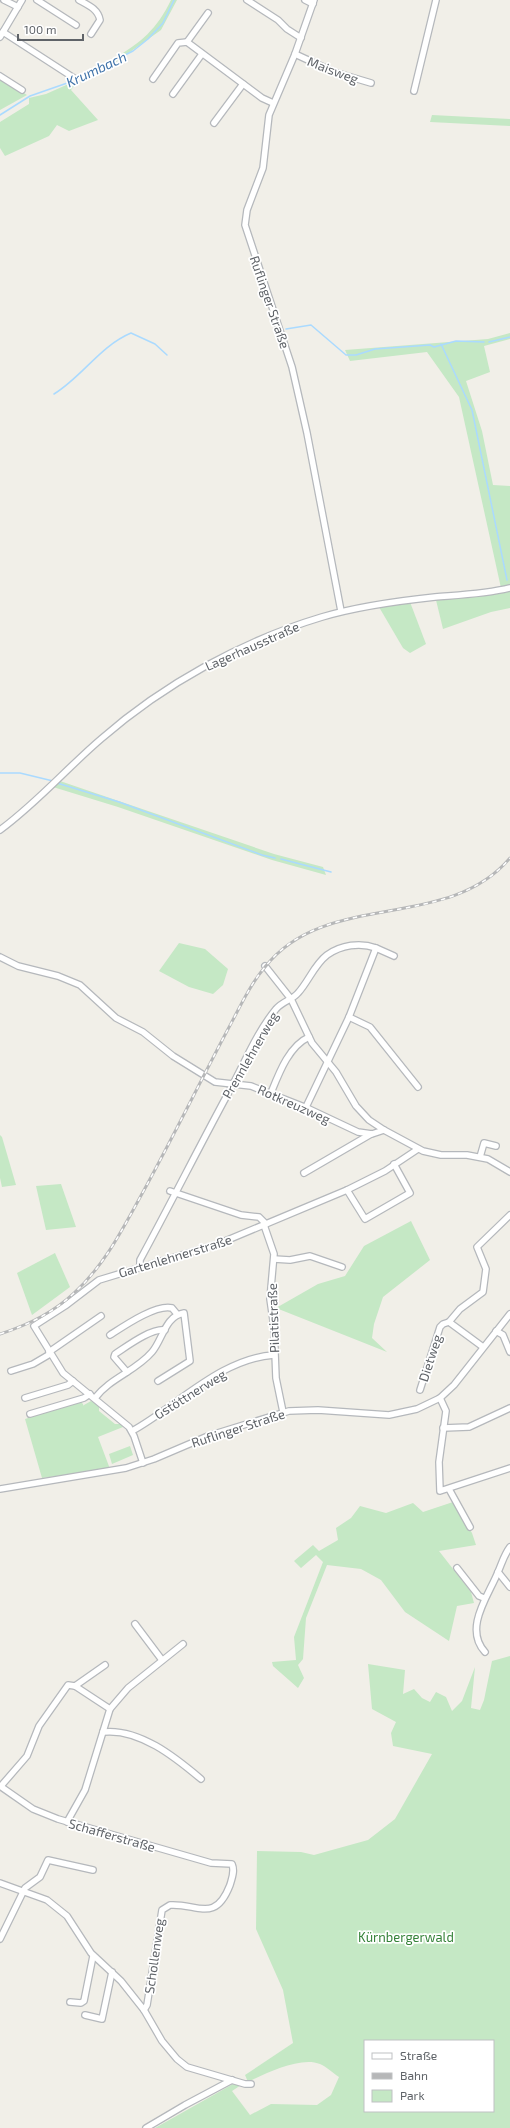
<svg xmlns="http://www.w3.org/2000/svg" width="510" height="2128" font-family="'Exo 2',sans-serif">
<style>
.green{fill:#c5e8c5;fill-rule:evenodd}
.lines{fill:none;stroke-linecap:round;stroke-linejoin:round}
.stream{stroke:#aadaff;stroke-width:1.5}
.minor-casing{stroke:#b5b8bc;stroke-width:8}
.minor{stroke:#fff;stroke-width:5.5}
.rail-casing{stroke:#b6b7b8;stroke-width:3}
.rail{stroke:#fff;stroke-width:1.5;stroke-dasharray:4.5;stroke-linecap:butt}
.labels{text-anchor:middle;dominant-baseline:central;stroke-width:3.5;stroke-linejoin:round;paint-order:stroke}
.street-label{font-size:13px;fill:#5f6368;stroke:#fff}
.park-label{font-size:13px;fill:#348238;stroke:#fff}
.water-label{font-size:14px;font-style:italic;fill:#4174aa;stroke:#fff}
</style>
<rect width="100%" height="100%" fill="#f1efe8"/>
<g class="green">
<path d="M171 0H177L161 30 116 62 113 59C141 43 157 29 171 0Z"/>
<polygon points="0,78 27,95 0,110"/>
<polygon points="73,82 75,85 71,90 98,120 69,131 57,125 49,136 5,156 0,148 0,122 29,104 29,98 46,94"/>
<polygon points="432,115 510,119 510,126 430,122"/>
<polygon points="510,333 510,339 484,346 490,372 466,381 482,431 493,485 510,486 510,585 501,588 459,397 427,352 350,361 345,350 488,339"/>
<polygon points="510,590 510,608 491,612 443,629 436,600"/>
<polygon points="410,602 426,644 410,653 403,648 379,607"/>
<polygon points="60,781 274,854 323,867 326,875 272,860 118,807 53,787"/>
<polygon points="179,943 205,949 228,969 223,985 213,994 189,987 159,971"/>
<polygon points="0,1135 2,1137 16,1185 2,1187 0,1178"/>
<polygon points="61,1184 76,1227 46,1230 36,1186"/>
<polygon points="411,1221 430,1260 383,1297 374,1324 372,1338 387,1352 276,1308 318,1284 345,1276 364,1246"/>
<polygon points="55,1253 70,1287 32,1315 17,1273"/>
<polygon points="81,1401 84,1406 84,1405 91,1401 99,1406 99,1411 115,1424 121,1424 123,1427 98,1437 110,1469 42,1478 25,1419"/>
<polygon points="130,1446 133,1455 112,1464 109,1454"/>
<polygon points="453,1502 472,1533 476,1545 439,1551 471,1592 474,1603 457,1606 449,1641 405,1612 381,1580 361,1569 327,1565 306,1618 303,1659 298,1665 304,1678 298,1688 273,1666 272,1662 296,1660 294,1637 323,1562 316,1555 301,1568 294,1561 313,1545 319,1551 338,1540 336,1528 351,1518 360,1506 386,1513 413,1503 423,1512"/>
<path d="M510 1656V2128H155L233 2084 241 2085 232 2091 250 2115 271 2104 317 2105 331 2095 339 2077C333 2073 327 2067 320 2064 301 2056 266 2073 248 2082L245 2075 293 2043 283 1990 256 1929 257 1851 301 1852 314 1855 368 1840 395 1819 432 1754 393 1746 391 1733 396 1722 372 1709 368 1664 405 1670 403 1694 414 1689 422 1698 430 1702 436 1692 446 1697 452 1711 462 1701 475 1667 471 1708 480 1710 484 1700 492 1661ZM365 2041H493V2111H365Z"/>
</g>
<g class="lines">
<g class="stream">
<polyline points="0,115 30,96 73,81 133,51 148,39 163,23 174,0"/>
<polyline points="286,329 311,325 346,355 356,355 375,349 430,345 434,347 456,341 484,342"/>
<polyline points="489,342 510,337"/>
<polyline points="441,344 472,410 507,580"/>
<path d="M54 394C82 377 100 346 131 333L155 344 167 355"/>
<polyline points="0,773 20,773 53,781"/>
<polyline points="57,783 119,802 262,855 275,858"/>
<polyline points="281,859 331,872"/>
</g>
<g class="minor-casing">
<g id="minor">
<polyline points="4,0 18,7"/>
<polyline points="37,0 76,25"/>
<path d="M79 0C88 5 98 9 100 20L91 34"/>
<polyline points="247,0 278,20 287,29 301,38"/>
<polyline points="305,0 313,4"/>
<polyline points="314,0 295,54 269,115 263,168 247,210 245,225 292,367 307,433 341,611"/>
<polyline points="3,32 74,78"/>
<polyline points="0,37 22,0"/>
<polyline points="187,42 208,13"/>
<polyline points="295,54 334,72 371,83"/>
<polyline points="0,76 22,90"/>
<polyline points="153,79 178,43 187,42 262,98 273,103"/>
<polyline points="414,91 436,0"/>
<polyline points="173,94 202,54"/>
<polyline points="214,123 243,84"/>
<path d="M0 830C37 803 67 768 101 739 164 684 242 641 322 617 359 606 397 601 435 597 460 595 486 594 510 588"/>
<polyline points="0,957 18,966 58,976 80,985 116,1018 143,1032 173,1056 215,1082 251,1086 307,1108 358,1132 372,1134 384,1130"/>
<polyline points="265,966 291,999 312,1043 336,1072 356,1106 369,1120 384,1130 423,1151 441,1155 467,1155 488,1159 510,1172"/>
<polyline points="349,1017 370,1027 418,1087"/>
<path d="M271 1093C279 1073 289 1046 309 1037"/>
<polyline points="306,1107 349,1017 376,948 394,956"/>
<polyline points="480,1157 484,1143 496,1146"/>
<polyline points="304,1173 371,1134"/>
<polyline points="347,1190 365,1219 410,1193 394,1164"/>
<polyline points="170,1191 241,1215 259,1217 266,1224"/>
<polyline points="264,1225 274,1254 270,1299 274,1327 276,1378 283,1412"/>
<polyline points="274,1259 290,1260 310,1256 342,1267"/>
<path d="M140 1267V1260C171 1203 200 1145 231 1088 245 1062 257 1032 276 1009 283 1001 292 1000 298 993 309 981 314 965 327 955 341 945 360 942 376 948"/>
<polyline points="496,1331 503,1335 510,1352"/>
<path d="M110 1335C124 1326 156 1304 172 1308L177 1314"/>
<polyline points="483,1347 449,1322 460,1309 483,1292 486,1269 477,1247 510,1215"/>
<polyline points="49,1352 101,1316"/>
<polyline points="11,1371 33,1364 50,1354"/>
<path d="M127 1372 114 1357 115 1354C126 1347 151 1328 165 1330"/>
<polyline points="420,1390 440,1327 443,1324 449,1322"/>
<polyline points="25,1398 68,1385 73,1381"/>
<path d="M95 1398C110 1378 136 1371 152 1352 163 1339 165 1316 184 1313L190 1361 158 1381"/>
<polyline points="440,1398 446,1411 439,1462 440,1491 510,1468"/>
<polyline points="30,1414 84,1398 90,1394"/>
<polyline points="443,1428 469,1427 510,1408"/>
<path d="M132 1431C176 1407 221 1358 274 1355"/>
<polyline points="143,1463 134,1436 129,1427 63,1373 34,1326 65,1306 99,1280 218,1244 347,1190 385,1171 418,1149"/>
<polyline points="0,1489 126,1468 154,1459 208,1436 289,1411 318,1410 389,1415 417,1409 440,1398 454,1385 510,1314"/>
<polyline points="449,1489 470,1527"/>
<polyline points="457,1568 479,1596 484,1598"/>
<polyline points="498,1572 510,1587"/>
<polyline points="135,1624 162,1660"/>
<path d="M485 1652C463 1628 489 1595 498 1572 502 1563 504 1555 510 1547"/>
<polyline points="75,1686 105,1665"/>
<path d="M103 1732C139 1728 175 1757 201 1779"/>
<path d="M0 1786 33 1809 58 1819 211 1863 232 1864C235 1871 232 1878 230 1885 215 1924 197 1903 170 1905L162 1910 147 2005 144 2010"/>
<polyline points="1,1786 27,1756 39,1726 68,1685 75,1686 110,1709"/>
<polyline points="67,1822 85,1790 110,1709 128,1688 183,1644"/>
<polyline points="0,1883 47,1900 67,1916 91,1953 121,1981 144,2010 162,2041 177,2059 187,2067 245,2084 251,2084"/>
<polyline points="0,1939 25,1888 40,1877 48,1860 93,1870"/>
<polyline points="70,2002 81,2003 84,2001 93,1956"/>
<polyline points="85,2015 102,2019 112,1972"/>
<polyline points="146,2128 185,2105 232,2080"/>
</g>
</g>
<use href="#minor" class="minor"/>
<g class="rail-casing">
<path id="rail" d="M0 1334C28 1325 53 1313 74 1293 105 1265 123 1228 143 1192 172 1139 199 1084 227 1031 239 1009 249 986 265 967 326 889 447 933 510 858"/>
</g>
<use href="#rail" class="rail"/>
</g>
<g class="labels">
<g class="street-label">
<text transform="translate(333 70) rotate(21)">Maisweg</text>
<text transform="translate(270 302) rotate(71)">Ruflinger Straße</text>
<text transform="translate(252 646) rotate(-24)">Lagerhausstraße</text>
<text transform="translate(250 1055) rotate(-60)">Prennlehnerweg</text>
<text transform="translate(294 1104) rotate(24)">Rotkreuzweg</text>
<text transform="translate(175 1256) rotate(-17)">Gartenlehnerstraße</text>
<text transform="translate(273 1318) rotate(-92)">Pilatistraße</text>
<text transform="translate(430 1358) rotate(-72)">Dietweg</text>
<text transform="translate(190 1394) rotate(-32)">Gstöttnerweg</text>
<text transform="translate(238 1428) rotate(-18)">Ruflinger Straße</text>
<text transform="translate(112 1835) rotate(16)">Schafferstraße</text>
<text transform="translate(154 1956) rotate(-82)">Schollenweg</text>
</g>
<g class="park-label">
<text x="406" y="1937">Kürnbergerwald</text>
</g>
<g class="water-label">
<text transform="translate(96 69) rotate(-25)">Krumbach</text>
</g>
</g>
<rect x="364" y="2040" width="130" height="72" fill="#ffffff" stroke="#bfc1c3"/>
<rect x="372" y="2053" width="20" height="6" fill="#ffffff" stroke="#bfc1c3"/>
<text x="400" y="2060" font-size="12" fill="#5f6368">Straße</text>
<rect x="372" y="2073" width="20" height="6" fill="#b6b7b8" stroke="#bfc1c3"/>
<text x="400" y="2080" font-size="12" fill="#5f6368">Bahn</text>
<rect x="372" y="2090" width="20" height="12" fill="#c5e8c5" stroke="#bfc1c3"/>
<text x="400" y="2100" font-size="12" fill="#5f6368">Park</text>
<path d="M18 34v6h65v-6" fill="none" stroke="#5f6368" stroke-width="2"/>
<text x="24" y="34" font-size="12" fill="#5f6368" stroke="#ffffff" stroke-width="3" paint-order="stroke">100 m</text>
</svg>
